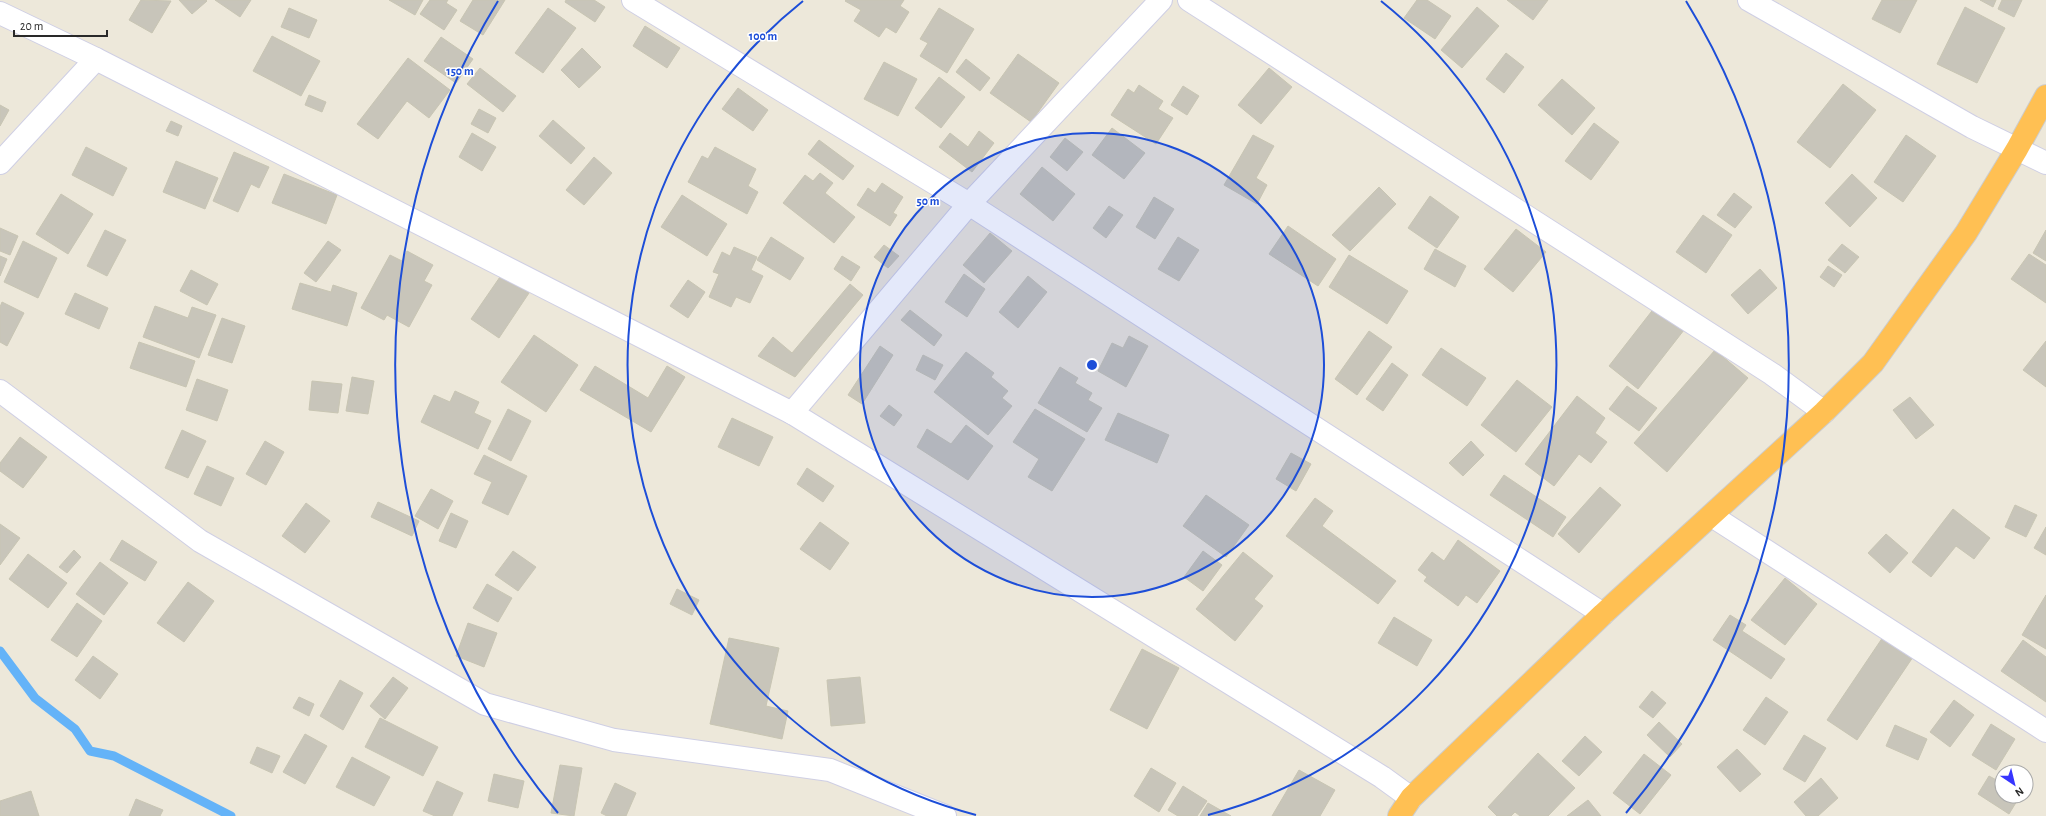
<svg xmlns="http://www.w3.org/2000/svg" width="2046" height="816" font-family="'Alegreya Sans',sans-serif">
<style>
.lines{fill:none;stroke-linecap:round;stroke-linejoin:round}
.stream{stroke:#64b3f8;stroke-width:9}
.building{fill:#c8c5ba;stroke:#c8c5b3}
.minor-casing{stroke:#cfcfe4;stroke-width:24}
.highway-casing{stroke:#ccc;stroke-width:24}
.minor{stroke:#fff;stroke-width:22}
.highway{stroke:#ffc053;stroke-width:22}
.ring{fill:none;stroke:#1d4ed8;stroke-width:2}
.centre{fill:#1d4ed8;stroke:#fff;stroke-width:2}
.ring-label{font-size:12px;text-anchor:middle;font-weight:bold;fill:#1d4ed8;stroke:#fff;stroke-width:3;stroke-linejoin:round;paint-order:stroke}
</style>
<rect width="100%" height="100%" fill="#ede8da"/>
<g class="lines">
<polyline class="stream" points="0,651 35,698 75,729 90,751 114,756 231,816"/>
</g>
<g class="building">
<polygon points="141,0 171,1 152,33 129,20"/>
<polygon points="179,0 206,0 207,1 192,14"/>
<polygon points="215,0 251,0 240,17"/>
<polygon points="389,0 423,0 415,15"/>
<polygon points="430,0 448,0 446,3 457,10 444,30 420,14"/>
<polygon points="473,0 505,0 483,35 460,21"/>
<polygon points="566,0 594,0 605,7 595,22 565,2"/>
<polygon points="846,0 904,0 900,6 909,12 896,33 886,27 879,37 854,21 861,10 845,1"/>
<polygon points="1417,0 1427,0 1451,16 1435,39 1404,18"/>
<polygon points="1507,0 1548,0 1533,20"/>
<polygon points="1882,0 1917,0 1900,33 1872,19"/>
<polygon points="1980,0 1996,0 1993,7"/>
<polygon points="2002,0 2022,0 2014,17 1998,9"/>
<polygon points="1477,7 1499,26 1462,68 1441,50"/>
<polygon points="1965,7 2005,28 1977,83 1937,64"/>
<polygon points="289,8 317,20 309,38 281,27"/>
<polygon points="548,8 576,28 543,73 515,53"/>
<polygon points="939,8 974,29 947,73 920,56 928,43 920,39"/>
<polygon points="645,26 680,48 667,68 633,46"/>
<polygon points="272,36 320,61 301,96 253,71"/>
<polygon points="441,37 473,59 456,83 424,61"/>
<polygon points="582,48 601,67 579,88 561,70"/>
<polygon points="1506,53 1524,67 1504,93 1486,79"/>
<polygon points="1018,54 1059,83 1031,122 990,93"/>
<polygon points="408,58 450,90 429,118 407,101 378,139 357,124"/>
<polygon points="966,59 990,78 980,91 956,72"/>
<polygon points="884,62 917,79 898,116 864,99"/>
<polygon points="480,68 516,96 503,112 467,84"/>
<polygon points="1269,68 1292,87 1261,124 1238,105"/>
<polygon points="939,77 965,97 941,128 915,108"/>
<polygon points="1562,79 1595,108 1572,135 1538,105"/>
<polygon points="1843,84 1876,110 1830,168 1797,142"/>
<polygon points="1139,85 1163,101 1158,109 1173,118 1156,144 1111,115 1128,89 1134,93"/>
<polygon points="1183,86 1199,96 1187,115 1171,105"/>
<polygon points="738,88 768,110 753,131 722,109"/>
<polygon points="309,95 326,102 322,112 305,105"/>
<polygon points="0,105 9,110 0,126"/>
<polygon points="479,109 496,118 488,133 471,124"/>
<polygon points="553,120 585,148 571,164 539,136"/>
<polygon points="171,121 182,126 178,136 166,131"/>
<polygon points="1594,123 1619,142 1591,180 1565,161"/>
<polygon points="1112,128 1145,153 1124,179 1092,155"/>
<polygon points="979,131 994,143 972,172 939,147 950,133 968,147"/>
<polygon points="472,133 496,147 482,171 459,157"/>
<polygon points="1253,135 1274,146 1256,178 1267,185 1257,204 1224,185"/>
<polygon points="1906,135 1936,156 1903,202 1874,182"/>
<polygon points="1065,138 1083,152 1067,171 1050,157"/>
<polygon points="819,140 854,166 843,180 808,154"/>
<polygon points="86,147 127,168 113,196 72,175"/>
<polygon points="715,147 756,169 748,186 758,192 747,214 688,182 702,156 708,159"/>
<polygon points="234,152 269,167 259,188 251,184 238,212 213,201"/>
<polygon points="594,157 612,173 584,205 566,190"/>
<polygon points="176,161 218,178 205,209 163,192"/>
<polygon points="1042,167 1075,194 1053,221 1020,194"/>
<polygon points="820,173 833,183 825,193 855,217 834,243 783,203 805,175 813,181"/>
<polygon points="284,174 337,195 326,224 272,203"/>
<polygon points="1852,174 1877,198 1850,227 1825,203"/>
<polygon points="882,183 903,197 893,213 897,215 890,226 857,205 868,188 875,193"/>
<polygon points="1379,187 1396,204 1350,251 1332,235"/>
<polygon points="1734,193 1752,207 1735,228 1717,215"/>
<polygon points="61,194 93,214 68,254 36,234"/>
<polygon points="682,195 727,224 707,256 661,227"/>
<polygon points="1430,196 1459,217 1437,248 1408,228"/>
<polygon points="1154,197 1174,209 1155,239 1136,227"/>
<polygon points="1109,206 1123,215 1106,238 1093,228"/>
<polygon points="1703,215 1732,235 1706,273 1676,252"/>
<polygon points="1288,226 1336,259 1318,286 1269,254"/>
<polygon points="0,228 18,236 10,255 0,251"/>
<polygon points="1516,229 1546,252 1513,292 1484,269"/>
<polygon points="105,230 126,240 107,276 87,266"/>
<polygon points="2046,230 2046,261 2033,253"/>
<polygon points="990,233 1012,251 984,283 963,265"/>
<polygon points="771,237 804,258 790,280 757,260"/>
<polygon points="1178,237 1199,250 1179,281 1158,269"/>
<polygon points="23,241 57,258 38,298 4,282"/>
<polygon points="328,241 341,250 316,282 304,273"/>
<polygon points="1842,244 1859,257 1845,273 1828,260"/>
<polygon points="884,245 899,256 888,268 874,257"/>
<polygon points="734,247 757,257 751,270 763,276 750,303 736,297 731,307 709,297 719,274 713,272 722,252 730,256"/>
<polygon points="1435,249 1466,266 1455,287 1424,269"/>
<polygon points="407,251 433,265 424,281 432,285 409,327 387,315 384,320 361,308 390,255 402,261"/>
<polygon points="2029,254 2046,265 2046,303 2011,279"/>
<polygon points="1349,255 1408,291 1387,324 1329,287"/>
<polygon points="0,256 7,259 0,276"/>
<polygon points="842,256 860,267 851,281 834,269"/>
<polygon points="1828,266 1842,275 1834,287 1820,277"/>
<polygon points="1760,269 1777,288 1748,314 1731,295"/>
<polygon points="191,270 218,284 207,305 180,291"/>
<polygon points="502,274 529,293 499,338 471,319"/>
<polygon points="964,274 985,289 967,317 945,302"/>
<polygon points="1028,276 1047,292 1018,328 999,312"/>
<polygon points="688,280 705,292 688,318 670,306"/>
<polygon points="300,283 331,292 333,285 357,293 347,326 292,309"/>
<polygon points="850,284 863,295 795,377 758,356 773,337 792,353"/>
<polygon points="75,293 108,308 99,329 65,314"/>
<polygon points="2,302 24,313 7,346 0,342 0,307"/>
<polygon points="155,306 188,318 192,307 216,315 199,358 143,337"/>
<polygon points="1655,307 1684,330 1638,389 1609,366"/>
<polygon points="910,310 942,335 934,346 901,320"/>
<polygon points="222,318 245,326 232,363 208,355"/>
<polygon points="1369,331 1392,347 1357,395 1335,379"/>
<polygon points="534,335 578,365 546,412 501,382"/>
<polygon points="1129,336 1148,346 1126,387 1098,371 1112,343 1123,348"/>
<polygon points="2046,341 2046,387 2023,370"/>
<polygon points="139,342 195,361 186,387 130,368"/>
<polygon points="880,346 893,355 862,404 848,395"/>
<polygon points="1441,348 1486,378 1467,406 1422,375"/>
<polygon points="1715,350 1748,378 1667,472 1634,443"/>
<polygon points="966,352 994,373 991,377 1008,391 1002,398 1012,406 988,435 934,392"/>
<polygon points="923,355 943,365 935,380 916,370"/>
<polygon points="1392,363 1408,375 1383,411 1366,399"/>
<polygon points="595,366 648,398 667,366 685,377 651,432 580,390"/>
<polygon points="1060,367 1078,378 1075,383 1092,393 1088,400 1102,408 1087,432 1038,403"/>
<polygon points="352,377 374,381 368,414 346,411"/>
<polygon points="197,379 228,390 217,421 186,410"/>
<polygon points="1517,380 1552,407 1516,452 1481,425"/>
<polygon points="312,381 342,384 338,413 309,410"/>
<polygon points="1627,386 1657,408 1639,431 1609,409"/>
<polygon points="455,391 479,402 474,413 491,421 478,449 421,422 434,395 450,402"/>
<polygon points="1577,396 1605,418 1595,433 1607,442 1591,463 1579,454 1554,486 1525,464"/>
<polygon points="1910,397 1934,425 1916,439 1893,410"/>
<polygon points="889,405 902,415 894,426 880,416"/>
<polygon points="508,409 531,421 511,461 488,449"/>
<polygon points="1035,409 1085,439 1052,491 1028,477 1039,459 1013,442"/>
<polygon points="1118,413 1169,435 1157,463 1105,440"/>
<polygon points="732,418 773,437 759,466 718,447"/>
<polygon points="966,425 993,446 968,480 917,447 927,429 951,444"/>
<polygon points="182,430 206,441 188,478 165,468"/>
<polygon points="20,437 47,457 23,488 0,471 0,463"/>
<polygon points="265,441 284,452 266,485 246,474"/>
<polygon points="1471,441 1484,455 1463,476 1449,463"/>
<polygon points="1291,453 1311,464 1296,491 1276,479"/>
<polygon points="484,455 527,476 508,515 482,503 492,482 474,474"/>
<polygon points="207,466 234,478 221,506 194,494"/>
<polygon points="807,468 834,486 823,502 797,484"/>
<polygon points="1504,475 1566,517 1553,537 1490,495"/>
<polygon points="1600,487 1621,505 1579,553 1558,534"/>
<polygon points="431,489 453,501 438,529 415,516"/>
<polygon points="1206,495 1249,525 1226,557 1183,526"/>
<polygon points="1315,498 1333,511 1322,526 1396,581 1378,604 1286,536"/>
<polygon points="378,502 419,521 412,536 371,517"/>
<polygon points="306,503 330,521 305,553 282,536"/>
<polygon points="2015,505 2037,515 2026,537 2005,527"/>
<polygon points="1953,509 1990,538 1974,559 1956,546 1931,577 1912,562"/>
<polygon points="451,513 468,521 456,548 439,541"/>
<polygon points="820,522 849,543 830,570 800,549"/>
<polygon points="0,524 20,538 0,565"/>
<polygon points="2046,527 2046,555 2034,548"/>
<polygon points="1886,534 1908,553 1890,573 1868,553"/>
<polygon points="122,540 157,562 145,581 110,560"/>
<polygon points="1458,540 1500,571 1477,603 1466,595 1458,606 1424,581 1427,577 1418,570 1432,552 1444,561"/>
<polygon points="74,550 81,557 67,573 59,567"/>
<polygon points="513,551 536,567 518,591 495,575"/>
<polygon points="1203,551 1222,565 1203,591 1184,577"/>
<polygon points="1243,552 1273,576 1254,599 1263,606 1235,641 1196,609"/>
<polygon points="28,554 67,583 48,608 9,579"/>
<polygon points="100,562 128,583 104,615 76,594"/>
<polygon points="1785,578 1817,604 1785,645 1751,620"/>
<polygon points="188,582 214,601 184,642 157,623"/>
<polygon points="487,584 512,598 498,622 473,608"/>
<polygon points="677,589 699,600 692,615 670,604"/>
<polygon points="2046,595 2046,649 2022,635"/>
<polygon points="77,603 102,621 77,657 51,640"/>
<polygon points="1730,615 1746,625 1742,631 1785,659 1771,679 1713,640"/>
<polygon points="1394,617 1432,640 1417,666 1378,643"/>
<polygon points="468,623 497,633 484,667 456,656"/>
<polygon points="1883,637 1913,657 1857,740 1827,720"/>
<polygon points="729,638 779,648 766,706 788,711 782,739 710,724"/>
<polygon points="2023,640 2046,657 2046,702 2001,671"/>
<polygon points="1142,649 1179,668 1147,729 1110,710"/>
<polygon points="93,656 118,674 100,699 75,680"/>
<polygon points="393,677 408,688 385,719 370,706"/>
<polygon points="860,677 865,723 831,726 827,680"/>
<polygon points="340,680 363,693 343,730 320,716"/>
<polygon points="1652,691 1666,703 1653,718 1639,707"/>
<polygon points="299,697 314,704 309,716 293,708"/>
<polygon points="1766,697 1788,712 1765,745 1743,730"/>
<polygon points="1954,700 1974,715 1950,747 1930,732"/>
<polygon points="380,718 438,747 423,776 365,747"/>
<polygon points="1659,722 1682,744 1670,757 1647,735"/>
<polygon points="1991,724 2015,739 1996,770 1972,755"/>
<polygon points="1895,725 1927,739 1918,760 1886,746"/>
<polygon points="305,734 327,746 305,784 283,772"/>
<polygon points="1804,735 1826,748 1805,782 1783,769"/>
<polygon points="1585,736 1602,752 1579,776 1562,761"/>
<polygon points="257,747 280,756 272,773 250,763"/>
<polygon points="1737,749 1761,774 1740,792 1717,767"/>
<polygon points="1538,753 1575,788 1548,816 1520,816 1515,812 1511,816 1497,816 1488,807"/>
<polygon points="1644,754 1671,775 1640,814 1613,793"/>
<polygon points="352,757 390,777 374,806 336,787"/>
<polygon points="560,765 582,768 574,816 551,813"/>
<polygon points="1151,768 1176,783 1159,812 1134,796"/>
<polygon points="1299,770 1335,790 1320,816 1272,816"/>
<polygon points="494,774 524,781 518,808 488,801"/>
<polygon points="1989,776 2002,783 2002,796 2020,796 2009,814 1978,794"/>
<polygon points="1821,778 1838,798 1818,816 1806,816 1794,802"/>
<polygon points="437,781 463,793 452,816 435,816 423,811"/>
<polygon points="615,783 636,793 626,816 607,816 601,813"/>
<polygon points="1183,786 1207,801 1197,816 1178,816 1168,810"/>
<polygon points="31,791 39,816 0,816 0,801"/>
<polygon points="136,799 163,810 160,816 129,816"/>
<polygon points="1588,800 1601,816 1567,816"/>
<polygon points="1208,803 1231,816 1200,816"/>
</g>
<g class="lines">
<g class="minor-casing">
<g id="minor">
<polyline points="633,0 969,204 1603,614"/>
<polyline points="1189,0 1772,374 1824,412"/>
<polyline points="1749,0 1972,127 2046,163"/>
<polyline points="0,13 96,59 792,413 1382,777 1411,798"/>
<polyline points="0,163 96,59"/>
<polyline points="0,391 200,541 485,704 614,740 830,770 945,816"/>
<polyline points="792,413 969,204 1161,0"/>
<polyline points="1712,516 2046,731"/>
</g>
</g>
<g class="highway-casing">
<polyline id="highway" points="1399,816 1411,798 1603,614 1824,412 1873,363 1966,233 2017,149 2046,96"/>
</g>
<use href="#minor" class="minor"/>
<use href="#highway" class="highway"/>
</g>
<circle cx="1092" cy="365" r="232" fill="#1d4ed8" fill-opacity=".12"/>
<g class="ring">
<circle cx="1092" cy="365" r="232"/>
<path d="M976 815A465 465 0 0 1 803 1M1381 1A465 465 0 0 1 1208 815"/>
<path d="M558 813A697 697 0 0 1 498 1M1686 1A697 697 0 0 1 1626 813"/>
</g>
<circle cx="1092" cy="365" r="6" class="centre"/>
<g class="ring-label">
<text x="763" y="40">100 m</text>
<text x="460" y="75">150 m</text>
<text x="928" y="205">50 m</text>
</g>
<g transform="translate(2014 784) rotate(145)"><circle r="19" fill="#ffffff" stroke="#a9a9a9"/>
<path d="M0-3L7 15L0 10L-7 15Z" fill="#3735ff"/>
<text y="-6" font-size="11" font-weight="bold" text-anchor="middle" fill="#292929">N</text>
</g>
<path d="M14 30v6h93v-6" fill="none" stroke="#292929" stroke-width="2"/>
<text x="20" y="30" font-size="12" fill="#292929" stroke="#ffffff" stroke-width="3" paint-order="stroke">20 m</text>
</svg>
